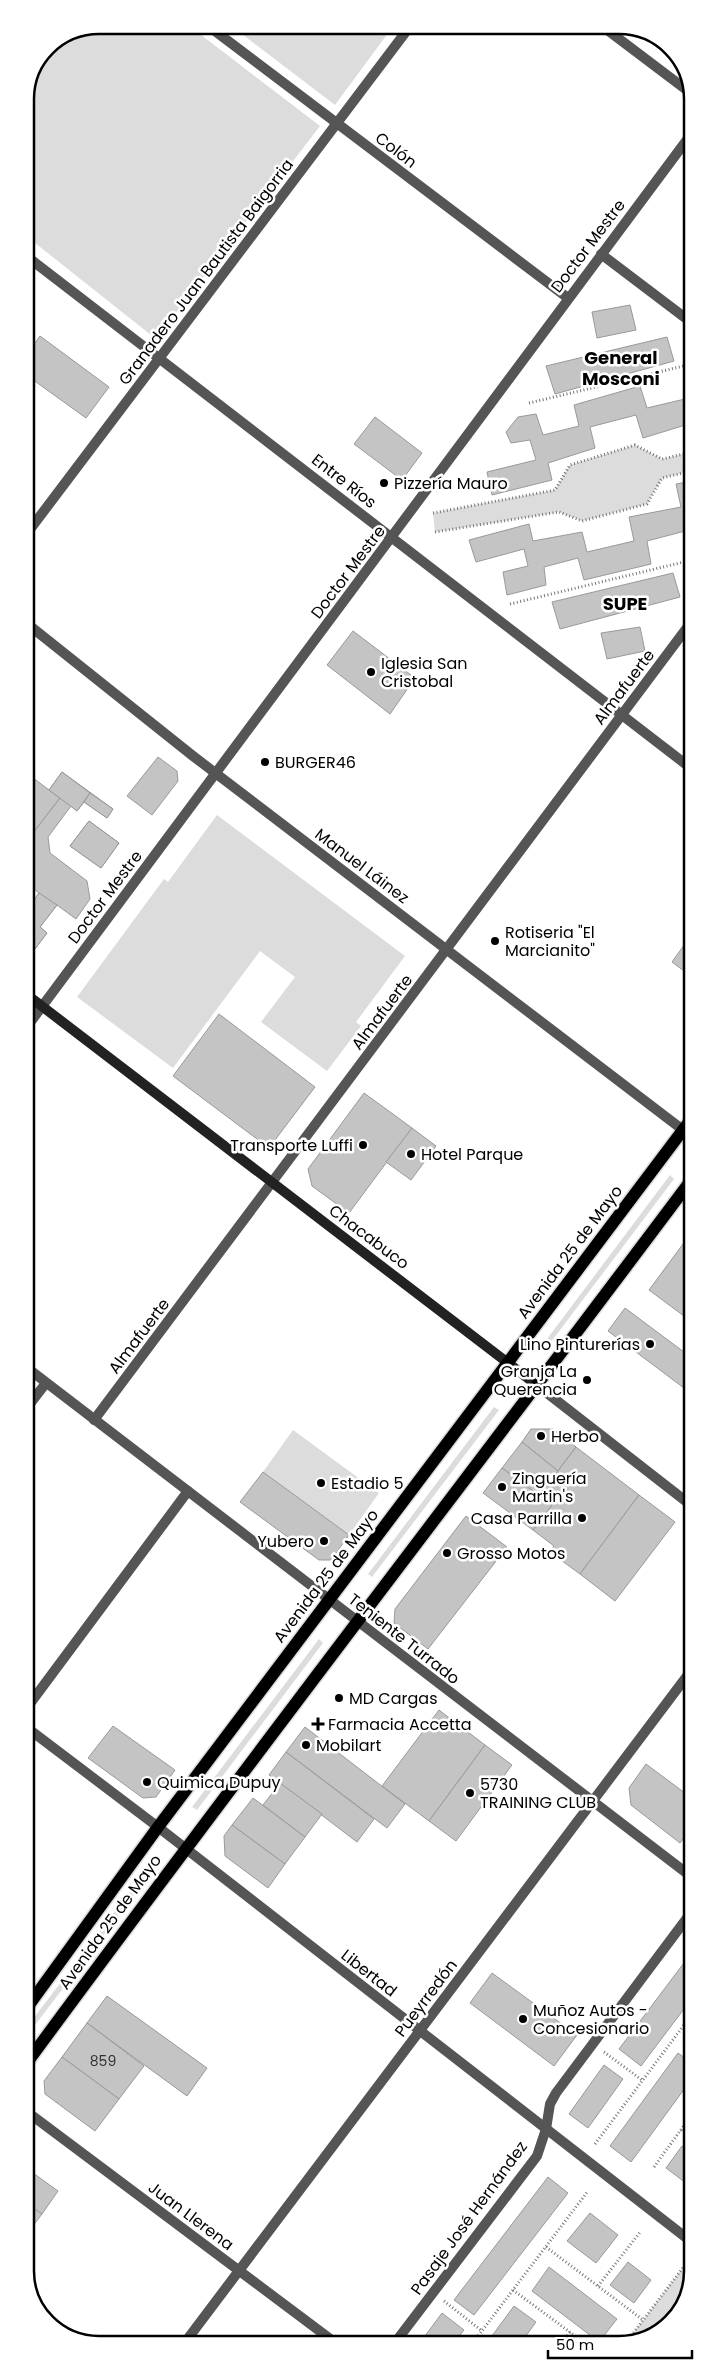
<svg xmlns="http://www.w3.org/2000/svg" width="718" height="2370" font-family="Poppins,sans-serif">
<style>
.green{fill:#dcdcdc}
.building{fill:#c4c4c4;stroke:#999}
.lines{fill:none;stroke-linecap:round;stroke-linejoin:round}
.primary-casing{stroke:#dbdbdb;stroke-width:15}
.path{stroke:#777;stroke-width:3;stroke-dasharray:1 2.5;stroke-linecap:butt}
.service{stroke:#555;stroke-width:10}
.minor{stroke:#555;stroke-width:10}
.tertiary{stroke:#555;stroke-width:10}
.secondary{stroke:#222;stroke-width:10}
.primary{stroke:#000;stroke-width:12}
.poi-dot{fill:#000;stroke:#fff;stroke-width:2}
.labels{text-anchor:middle;dominant-baseline:central;stroke-width:5;stroke-linejoin:round;paint-order:stroke}
.number-label{font-size:14px;fill:#313131}
.street-label{font-size:16px;fill:#000;stroke:#fff}
.poi-label{font-size:16px;fill:#000;stroke:#fff;text-anchor:start}
.neighbourhood-label{font-size:18px;font-weight:bold;fill:#000;stroke:#fff}
.rim{fill:none;stroke:#000;stroke-width:2.5}
</style>
<rect width="100%" height="100%" fill="#fff"/>
<g class="green">
<polygon points="99,25 188,25 320,126 156,339 25,235 25,99 47,46"/>
<polygon points="230,25 394,25 335,105"/>
<polygon points="635,445 662,459 692,452 692,471 662,478 647,504 582,521 559,512 435,532 433,513 555,490 570,465"/>
<polygon points="217,815 405,956 356,1022 361,1026 327,1071 261,1022 295,977 260,951 173,1068 77,997 164,879 168,882"/>
<polygon points="670,1175 674,1179 548,1346 544,1343"/>
<polygon points="494,1407 499,1410 372,1577 368,1574"/>
<polygon points="293,1430 379,1493 349,1535 263,1472"/>
<polygon points="319,1639 323,1643 197,1810 192,1807"/>
<polygon points="145,1872 149,1875 26,2037 26,2028"/>
<polygon points="685,2265 693,2271 675,2320 634,2344 625,2344"/>
</g>
<g class="building">
<polygon points="630,305 636,330 597,338 592,312"/>
<polygon points="40,336 109,387 86,418 25,374 25,357"/>
<polygon points="667,337 674,361 555,394 546,366"/>
<polygon points="692,375 692,423 643,438 636,415 590,427 595,448 548,463 552,480 492,495 487,472 536,460 530,440 511,443 506,432 518,417 536,414 543,435 579,426 574,405 640,386 647,408 689,398 685,377"/>
<polygon points="375,417 422,453 402,480 354,444"/>
<polygon points="692,481 692,542 689,530 647,541 651,564 584,580 578,558 544,567 546,585 507,595 503,572 528,566 524,549 476,562 469,540 529,524 533,541 582,532 587,552 634,541 629,517 681,507 676,484"/>
<polygon points="673,573 680,597 560,629 552,602"/>
<polygon points="640,627 645,651 607,659 601,633"/>
<polygon points="353,631 415,678 390,714 327,665"/>
<polygon points="158,757 177,771 178,781 152,815 127,796"/>
<polygon points="25,772 60,798 26,842"/>
<polygon points="62,772 113,809 107,818 84,802 77,811 71,806 48,837 50,853 87,881 90,899 76,919 57,905 40,927 47,933 28,958 26,956 26,911 39,893 26,883 26,868 32,859 26,853 26,842 60,798 49,790"/>
<polygon points="62,772 90,793 77,811 49,790"/>
<polygon points="90,793 113,809 107,818 84,802"/>
<polygon points="89,821 119,843 101,868 70,846"/>
<polygon points="89,821 119,843 101,868 70,846"/>
<polygon points="39,893 57,905 40,927 47,933 28,958 26,956 26,911"/>
<polygon points="692,934 692,977 672,962"/>
<polygon points="219,1014 315,1087 269,1148 173,1076"/>
<polygon points="364,1093 412,1128 349,1213 312,1186 308,1169"/>
<polygon points="412,1128 436,1146 411,1180 386,1162"/>
<polygon points="686,1240 692,1245 692,1322 649,1290"/>
<polygon points="625,1308 692,1358 692,1394 608,1331"/>
<polygon points="531,1429 553,1429 576,1447 558,1471 522,1442"/>
<polygon points="522,1442 558,1471 539,1496 502,1468"/>
<polygon points="576,1447 639,1495 580,1574 550,1552 554,1546 533,1530 552,1505 539,1496"/>
<polygon points="502,1468 552,1505 533,1530 483,1493"/>
<polygon points="263,1472 349,1535 331,1560 319,1560 240,1502"/>
<polygon points="639,1495 675,1522 615,1601 580,1574"/>
<polygon points="466,1516 507,1547 428,1649 394,1623 395,1609"/>
<polygon points="439,1710 485,1745 429,1821 382,1786"/>
<polygon points="113,1726 175,1770 156,1797 143,1798 88,1758"/>
<polygon points="305,1727 405,1804 387,1828 286,1752"/>
<polygon points="485,1745 512,1765 456,1841 429,1821"/>
<polygon points="286,1752 374,1819 357,1842 269,1775"/>
<polygon points="646,1764 693,1799 693,1825 680,1843 631,1805 629,1788"/>
<polygon points="280,1783 322,1814 305,1837 263,1805"/>
<polygon points="253,1798 305,1837 285,1864 232,1825"/>
<polygon points="232,1825 285,1864 268,1888 225,1856 224,1836"/>
<polygon points="693,1951 693,1997 641,2066 619,2049"/>
<polygon points="492,1973 577,2035 554,2066 470,2003"/>
<polygon points="107,1996 207,2068 187,2096 87,2023"/>
<polygon points="87,2023 144,2066 119,2099 62,2057"/>
<polygon points="678,2053 693,2064 693,2077 631,2162 610,2146"/>
<polygon points="62,2057 119,2099 95,2131 45,2094 44,2081"/>
<polygon points="604,2065 623,2079 588,2128 569,2114"/>
<polygon points="682,2146 693,2155 693,2182 690,2186 666,2168"/>
<polygon points="26,2168 58,2191 42,2214 26,2203"/>
<polygon points="548,2177 568,2193 474,2315 454,2300"/>
<polygon points="26,2203 42,2214 26,2235"/>
<polygon points="590,2213 618,2235 596,2263 567,2241"/>
<polygon points="628,2262 651,2280 634,2303 610,2285"/>
<polygon points="549,2267 617,2319 599,2342 532,2291"/>
<polygon points="514,2306 536,2322 520,2344 486,2344"/>
<polygon points="442,2313 464,2330 453,2344 419,2344"/>
</g>
<g class="lines">
<g class="primary-casing">
<g id="primary">
<polyline points="26,2009 158,1827 692,1118"/>
<path d="M26 2064C245 1766 471 1474 692 1179"/>
</g>
</g>
<g class="path">
<polyline points="529,403 692,364"/>
<polyline points="433,513 555,490 570,465 635,445 662,459 692,452"/>
<polyline points="435,532 559,512 582,521 647,504 662,478 692,471"/>
<polyline points="510,604 692,560"/>
<polyline points="604,2052 642,2080"/>
<polyline points="681,2130 693,2139"/>
<polyline points="595,2144 693,2013"/>
<polyline points="654,2167 693,2113"/>
<polyline points="546,2247 643,2320"/>
<polyline points="598,2286 641,2231"/>
<polyline points="513,2290 586,2344"/>
<polyline points="444,2301 482,2331"/>
<polyline points="472,2344 588,2191"/>
<polyline points="561,2344 570,2332"/>
<polyline points="625,2344 685,2265"/>
</g>
<g class="service">
<polyline points="602,26 692,94"/>
<polyline points="26,1409 46,1383"/>
<polyline points="26,1709 188,1491"/>
<polyline points="394,2344 537,2156 546,2129 550,2104 556,2093 693,1910"/>
</g>
<g class="minor">
<polyline points="207,25 568,298"/>
<polyline points="601,254 692,323"/>
<polyline points="25,255 692,769"/>
<polyline points="25,536 411,25"/>
<polyline points="25,622 193,756 683,1130"/>
<polyline points="26,1028 692,133"/>
<polyline points="26,1367 693,1878"/>
<polyline points="94,1420 692,621"/>
<polyline points="26,1727 158,1827 693,2243"/>
<polyline points="26,2111 337,2344"/>
<polyline points="183,2345 693,1668"/>
</g>
<g class="tertiary">
<polyline points="683,1130 692,1137"/>
<polyline points="538,1386 692,1506"/>
</g>
<polyline class="secondary" points="26,994 538,1386"/>
<use href="#primary" class="primary"/>
</g>
<g class="poi-dot">
<circle cx="384" cy="483" r="5"/>
<circle cx="371" cy="672" r="5"/>
<circle cx="265" cy="762" r="5"/>
<circle cx="495" cy="941" r="5"/>
<circle cx="363" cy="1145" r="5"/>
<circle cx="411" cy="1154" r="5"/>
<circle cx="650" cy="1344" r="5"/>
<circle cx="587" cy="1380" r="5"/>
<circle cx="541" cy="1436" r="5"/>
<circle cx="321" cy="1483" r="5"/>
<circle cx="502" cy="1487" r="5"/>
<circle cx="582" cy="1518" r="5"/>
<circle cx="324" cy="1541" r="5"/>
<circle cx="447" cy="1553" r="5"/>
<circle cx="339" cy="1698" r="5"/>
<path d="M315.5 1716.5h5v5h5v5h-5v5h-5v-5h-5v-5h5z"/>
<circle cx="306" cy="1745" r="5"/>
<circle cx="147" cy="1782" r="5"/>
<circle cx="470" cy="1793" r="5"/>
<circle cx="523" cy="2019" r="5"/>
</g>
<g class="labels">
<g class="number-label">
<text x="103" y="2061">859</text>
</g>
<g class="street-label">
<text transform="translate(396 150) rotate(37)">Colón</text>
<text transform="translate(588 246) rotate(-53)">Doctor Mestre</text>
<text transform="translate(206 272) rotate(-53)">Granadero Juan Bautista Baigorria</text>
<text transform="translate(344 481) rotate(38)">Entre Ríos</text>
<text transform="translate(348 572) rotate(-53)">Doctor Mestre</text>
<text transform="translate(624 687) rotate(-53)">Almafuerte</text>
<text transform="translate(362 866) rotate(37)">Manuel Láinez</text>
<text transform="translate(105 897) rotate(-53)">Doctor Mestre</text>
<text transform="translate(382 1012) rotate(-53)">Almafuerte</text>
<text transform="translate(369 1237) rotate(37)">Chacabuco</text>
<text transform="translate(570 1252) rotate(-53)">Avenida 25 de Mayo</text>
<text transform="translate(139 1336) rotate(-53)">Almafuerte</text>
<text transform="translate(326 1576) rotate(-53)">Avenida 25 de Mayo</text>
<text transform="translate(404 1639) rotate(38)">Teniente Turrado</text>
<text transform="translate(110 1922) rotate(-54)">Avenida 25 de Mayo</text>
<text transform="translate(369 1973) rotate(38)">Libertad</text>
<text transform="translate(426 1998) rotate(-53)">Pueyrredón</text>
<text transform="translate(191 2216) rotate(37)">Juan Llerena</text>
<text transform="translate(469 2218) rotate(-54)">Pasaje José Hernández</text>
</g>
<g class="poi-label">
<text x="394" y="483">Pizzería Mauro</text>
<text x="381" y="663">Iglesia San<tspan x="381" dy="18">Cristobal</tspan></text>
<text x="275" y="762">BURGER46</text>
<text x="505" y="932">Rotiseria "El<tspan x="505" dy="18">Marcianito"</tspan></text>
<text x="353" y="1145" text-anchor="end">Transporte Luffi</text>
<text x="421" y="1154">Hotel Parque</text>
<text x="640" y="1344" text-anchor="end">Lino Pinturerías</text>
<text x="577" y="1371" text-anchor="end">Granja La<tspan x="577" dy="18">Querencia</tspan></text>
<text x="551" y="1436">Herbo</text>
<text x="512" y="1478">Zinguería<tspan x="512" dy="18">Martin's</tspan></text>
<text x="331" y="1483">Estadio 5</text>
<text x="572" y="1518" text-anchor="end">Casa Parrilla</text>
<text x="314" y="1541" text-anchor="end">Yubero</text>
<text x="457" y="1553">Grosso Motos</text>
<text x="349" y="1698">MD Cargas</text>
<text x="328" y="1724">Farmacia Accetta</text>
<text x="316" y="1745">Mobilart</text>
<text x="157" y="1782">Quimica Dupuy</text>
<text x="480" y="1784">5730<tspan x="480" dy="18">TRAINING CLUB</tspan></text>
<text x="533" y="2010">Muñoz Autos -<tspan x="533" dy="18">Concesionario</tspan></text>
</g>
<g class="neighbourhood-label">
<text x="621" y="357">General<tspan x="621" dy="21">Mosconi</tspan></text>
<text x="625" y="603">SUPE</text>
</g>
</g>
<path d="M0 0H718V2370H0ZM99 34H619A65 65 0 0 1 684 99V2271A65 65 0 0 1 619 2336H99A65 65 0 0 1 34 2271V99A65 65 0 0 1 99 34Z" fill="#fff" fill-rule="evenodd"/>
<path class="rim" d="M99 34H619A65 65 0 0 1 684 99V2271A65 65 0 0 1 619 2336H99A65 65 0 0 1 34 2271V99A65 65 0 0 1 99 34Z"/>
<path d="M548 2350v8h144v-8" fill="none" stroke="#000000" stroke-width="2.5"/>
<text x="556" y="2350" font-size="15" fill="#000000" stroke="#ffffff" stroke-width="4" paint-order="stroke">50 m</text>
</svg>
